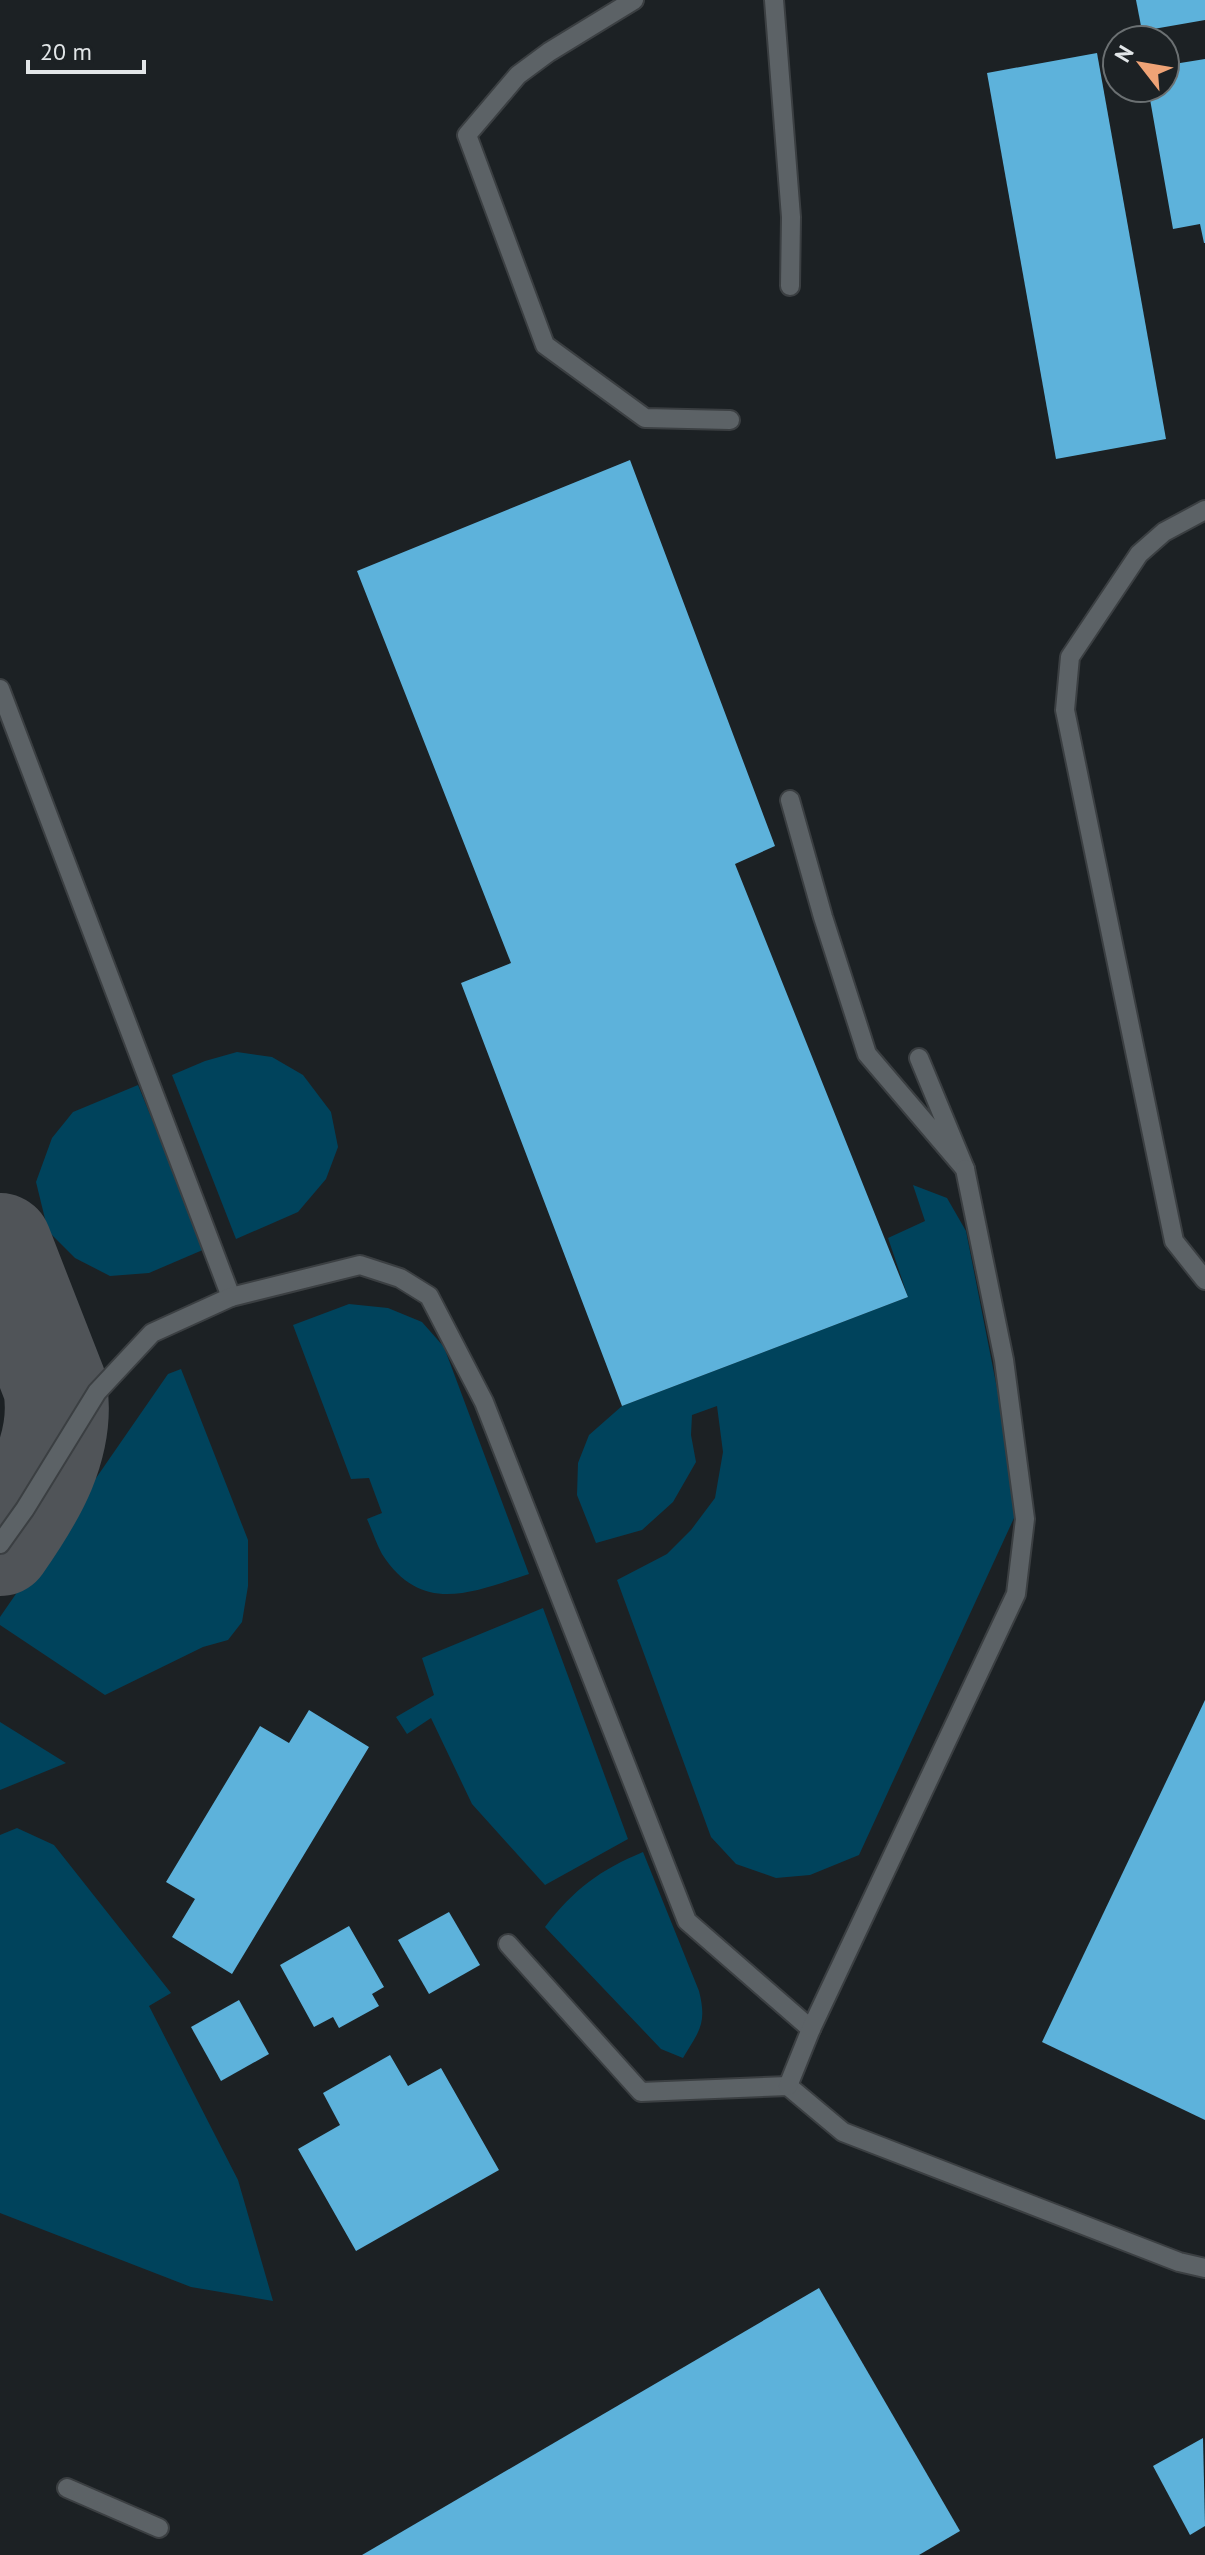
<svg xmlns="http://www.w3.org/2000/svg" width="1205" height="2555" font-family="'PT Sans',sans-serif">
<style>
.green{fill:#00435c}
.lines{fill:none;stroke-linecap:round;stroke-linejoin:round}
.taxiway{stroke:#505458;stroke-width:104}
.building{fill:#5db2db}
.lane-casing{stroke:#3b3f42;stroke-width:22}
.lane{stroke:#5c6266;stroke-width:18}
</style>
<rect width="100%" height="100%" fill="#1c2124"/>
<g class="green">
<polygon points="237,1052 272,1057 303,1075 331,1112 338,1147 326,1179 298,1212 236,1239 172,1075 205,1061"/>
<polygon points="138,1085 205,1249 149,1273 110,1276 75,1258 48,1231 36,1182 52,1138 73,1112"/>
<polygon points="913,1185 947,1198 966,1231 1020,1505 859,1855 810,1875 776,1878 736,1864 711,1837 617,1580 667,1554 691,1530 715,1498 723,1452 717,1406 692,1415 691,1435 696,1462 673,1502 642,1530 596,1543 577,1495 578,1463 589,1435 622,1406 908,1297 888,1238 925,1221"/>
<path d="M349 1304 388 1308 422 1322 444 1347 529 1574C472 1592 422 1616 382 1554 376 1543 372 1530 367 1519L382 1513 369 1478 351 1479 293 1325Z"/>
<polygon points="181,1369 248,1540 248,1586 242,1622 228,1640 203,1647 105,1695 0,1625 0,1617 168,1374"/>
<polygon points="543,1608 628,1839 545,1885 472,1804 431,1718 407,1734 396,1717 434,1695 422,1658"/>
<polygon points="0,1722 66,1763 0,1790"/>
<polygon points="17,1828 54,1845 171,1993 149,2006 238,2180 273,2301 191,2287 0,2213 0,1835"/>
<path d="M643 1852 699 1991C707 2023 700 2030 683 2058L661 2049 545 1927C574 1889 600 1870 643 1852Z"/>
</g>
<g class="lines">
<path class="taxiway" d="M0 1245 55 1386C65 1445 33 1497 0 1544"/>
</g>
<g class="building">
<polygon points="1136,0 1205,0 1205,20 1142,31"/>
<polygon points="1097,53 1166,439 1056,459 987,73"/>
<polygon points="1205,59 1205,243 1204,243 1200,224 1173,229 1148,88 1165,88 1165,78 1175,76 1174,64"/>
<polygon points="630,460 775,846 735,864 908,1297 622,1406 461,983 511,963 357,571"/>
<polygon points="1205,1700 1205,2120 1042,2042"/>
<polygon points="309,1710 369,1747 232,1974 172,1937 195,1899 166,1882 260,1726 289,1743"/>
<polygon points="449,1912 480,1965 429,1994 398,1940"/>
<polygon points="349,1926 384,1987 372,1994 379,2006 339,2028 333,2017 314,2027 280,1965"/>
<polygon points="239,2000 269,2054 221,2081 191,2027"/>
<polygon points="390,2055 408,2086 441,2068 499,2170 356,2251 298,2149 340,2125 323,2093"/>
<polygon points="819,2288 960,2531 919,2555 362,2555"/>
<polygon points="1203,2438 1205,2526 1190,2535 1153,2466"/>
</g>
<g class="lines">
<g class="lane-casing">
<g id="lane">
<polyline points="634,0 549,52 518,75 467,135 545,345 645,418 730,420"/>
<polyline points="774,0 791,217 790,286"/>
<polyline points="1205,510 1164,532 1139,554 1070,657 1065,710 1174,1241 1205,1280"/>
<polyline points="0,689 231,1297"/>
<polyline points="790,800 823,917 867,1054 965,1169 919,1058"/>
<polyline points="0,1544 25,1509 97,1392 152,1333 231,1297 360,1265 400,1278 429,1296 484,1402 687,1921 811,2029"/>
<polyline points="508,1944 641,2092 788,2086 843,2132 1179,2262 1205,2268"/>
<polyline points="788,2086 811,2029 1016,1594 1025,1519 1004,1360 965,1169"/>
<polyline points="67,2488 159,2528"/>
</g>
</g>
<use href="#lane" class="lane"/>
</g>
<g transform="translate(1141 64) rotate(301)"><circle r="38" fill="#1c2124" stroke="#6b7072" stroke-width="2"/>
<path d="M0-6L14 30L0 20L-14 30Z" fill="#efa376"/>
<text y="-12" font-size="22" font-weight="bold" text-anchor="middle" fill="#e2e6e8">N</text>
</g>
<path d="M28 60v12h116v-12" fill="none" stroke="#e2e6e8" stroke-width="4"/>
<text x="40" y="60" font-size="24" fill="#e2e6e8" stroke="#1c2124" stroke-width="6" paint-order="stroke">20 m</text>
</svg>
